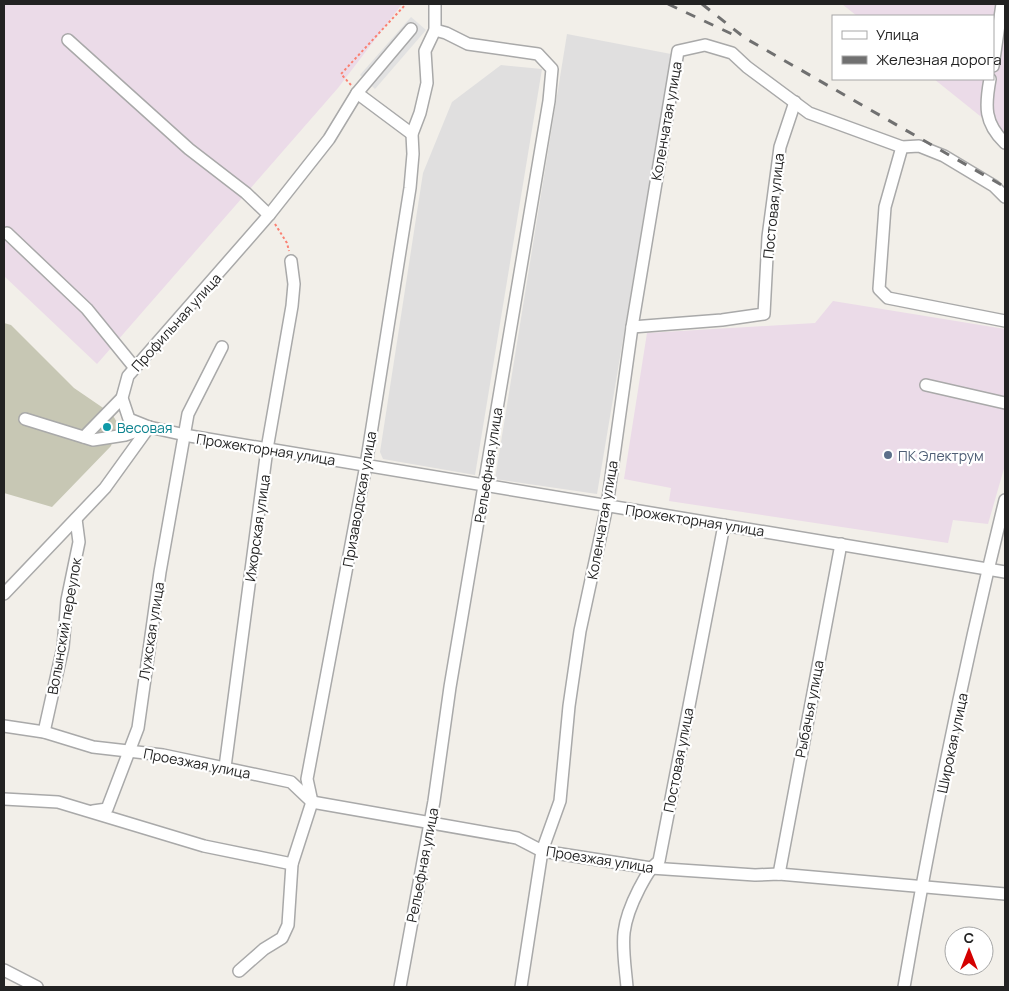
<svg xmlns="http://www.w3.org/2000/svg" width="1009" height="991" font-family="Manrope,sans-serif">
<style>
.residential{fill:#e0dfdf}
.industrial{fill:#ebdbe8}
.construction{fill:#c7c7b4}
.parking{fill:#e2e2e2}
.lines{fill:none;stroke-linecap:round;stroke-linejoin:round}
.minor-casing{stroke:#a9a9a9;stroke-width:14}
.path{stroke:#fa8072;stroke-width:2;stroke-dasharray:2.5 2.5;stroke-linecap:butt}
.minor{stroke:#fff;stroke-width:11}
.rail{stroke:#707070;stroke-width:3;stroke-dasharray:10 10;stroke-linecap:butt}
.culture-dot{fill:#0f9aa8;stroke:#fff;stroke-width:2}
.service-dot{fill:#5c6f8a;stroke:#fff;stroke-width:2}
.labels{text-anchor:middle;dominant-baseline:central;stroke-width:4.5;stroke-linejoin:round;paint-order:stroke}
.street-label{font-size:14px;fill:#222;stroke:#fff}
.culture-label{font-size:14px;fill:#0d838f;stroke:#fff;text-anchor:start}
.service-label{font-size:14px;fill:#4e5e75;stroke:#fff;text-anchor:start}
</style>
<rect width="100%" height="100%" fill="#f2efe9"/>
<g class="residential">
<polygon points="567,34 671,54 597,494 495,479"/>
<polygon points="501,65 542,69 475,475 383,459 380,452 423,173 452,102"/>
</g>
<g class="industrial">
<polygon points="4,4 402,4 338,88 97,364 4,276"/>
<polygon points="842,4 1005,4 1005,136 934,79 993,79 993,16 857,16"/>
<polygon points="833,301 1005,329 1005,465 988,524 953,520 948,543 669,501 671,488 624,479 647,333 815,323"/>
</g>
<polygon class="construction" points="4,323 11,325 74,388 112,414 118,424 111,446 52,507 4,493"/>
<polygon class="parking" points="411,17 426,30 375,89 360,75"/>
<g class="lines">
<g class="minor-casing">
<g id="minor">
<polyline points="411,29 357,93 329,139 269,215 128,376 122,398 129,419 149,427 190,436 1005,572"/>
<polyline points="68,40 189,149 246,193 269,215"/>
<polyline points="993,66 1002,4"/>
<path d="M990 79C985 106 984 123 1005 143"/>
<polyline points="357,93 412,134"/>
<polyline points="902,147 885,207 879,289 888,298 1005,321"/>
<polyline points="7,233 87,309 135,368"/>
<polyline points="632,327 722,320 764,314 768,237 780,147 795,102"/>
<polyline points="926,385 1005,403"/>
<polyline points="25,419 93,440 125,435 149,427"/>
<polyline points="84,437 122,398"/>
<polyline points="4,594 105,488 149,427"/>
<polyline points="4,726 44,732 93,747 163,755 291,782 312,802 517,838 542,851 651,868 755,875 779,874 1005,894"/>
<polyline points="44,732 63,647 67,600 79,542 76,519"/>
<polyline points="225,767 267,449 292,306 294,284 291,261"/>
<polyline points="4,799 58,802 204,846 292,864"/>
<polyline points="93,811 107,809 138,728 160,572 188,414 222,347"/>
<polyline points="779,874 841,544"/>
<polyline points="4,970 37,987"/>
<polyline points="239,971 264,949 282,938 288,925 292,864 312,802 307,779 366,465 410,188 413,154 412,134 420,113 427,83 425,51 435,30 435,4"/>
<polyline points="400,987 434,801 450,687 549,101 552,69 538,54 468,44 446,33 435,30"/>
<polyline points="521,987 542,851 560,801 569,706 580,631 607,506 632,327 678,51 705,45 732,53 747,67 809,113 902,147 919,146 944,156 994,186 1005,197"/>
<path d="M627 987C623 944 618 930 639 889 645 878 649 869 659 861L724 525"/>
<path d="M904 987C932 824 965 661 1005 500"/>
</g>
</g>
<g class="path">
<polyline points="351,85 341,74 406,4"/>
<polyline points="275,224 287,243 289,251"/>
</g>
<use href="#minor" class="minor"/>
<g class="rail">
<polyline points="668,4 734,35"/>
<polyline points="702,4 745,38 1005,187"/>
</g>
</g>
<circle class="culture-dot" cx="107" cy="427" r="5"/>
<circle class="service-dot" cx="888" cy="455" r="5"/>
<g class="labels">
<g class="street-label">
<text transform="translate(666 121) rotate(-80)">Коленчатая улица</text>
<text transform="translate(773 206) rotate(-84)">Постовая улица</text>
<text transform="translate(176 322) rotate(-48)">Профильная улица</text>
<text transform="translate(266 449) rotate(9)">Прожекторная улица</text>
<text transform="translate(488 465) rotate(-81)">Рельефная улица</text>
<text transform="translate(359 499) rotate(-80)">Призаводская улица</text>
<text transform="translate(602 520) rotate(-80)">Коленчатая улица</text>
<text transform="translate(695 520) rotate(9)">Прожекторная улица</text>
<text transform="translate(257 528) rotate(-82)">Ижорская улица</text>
<text transform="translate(64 626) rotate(-80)">Волынский переулок</text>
<text transform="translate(151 631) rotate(-81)">Лужская улица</text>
<text transform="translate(809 709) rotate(-79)">Рыбачья улица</text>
<text transform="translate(952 743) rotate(-78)">Широкая улица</text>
<text transform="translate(678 760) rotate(-79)">Постовая улица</text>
<text transform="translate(197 763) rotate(11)">Проезжая улица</text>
<text transform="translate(600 859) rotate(9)">Проезжая улица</text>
<text transform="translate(422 865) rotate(-79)">Рельефная улица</text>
</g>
<g class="culture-label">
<text x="117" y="427">Весовая</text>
</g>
<g class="service-label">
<text x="898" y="455">ПК Электрум</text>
</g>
</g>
<rect width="1009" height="991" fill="none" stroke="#222222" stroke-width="10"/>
<rect x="832" y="15" width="162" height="65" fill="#ffffff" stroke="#a7a7a7"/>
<rect x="842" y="31" width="25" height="8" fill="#ffffff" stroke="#a7a7a7"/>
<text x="876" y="40" font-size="15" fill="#222222">Улица</text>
<rect x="842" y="56" width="25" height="8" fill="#707070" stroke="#a7a7a7"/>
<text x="876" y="65" font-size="15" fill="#222222">Железная дорога</text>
<g transform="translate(969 951)"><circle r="24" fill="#ffffff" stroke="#a7a7a7"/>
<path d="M0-4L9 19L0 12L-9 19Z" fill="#d40000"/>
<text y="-8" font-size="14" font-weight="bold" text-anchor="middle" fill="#222222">С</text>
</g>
</svg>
